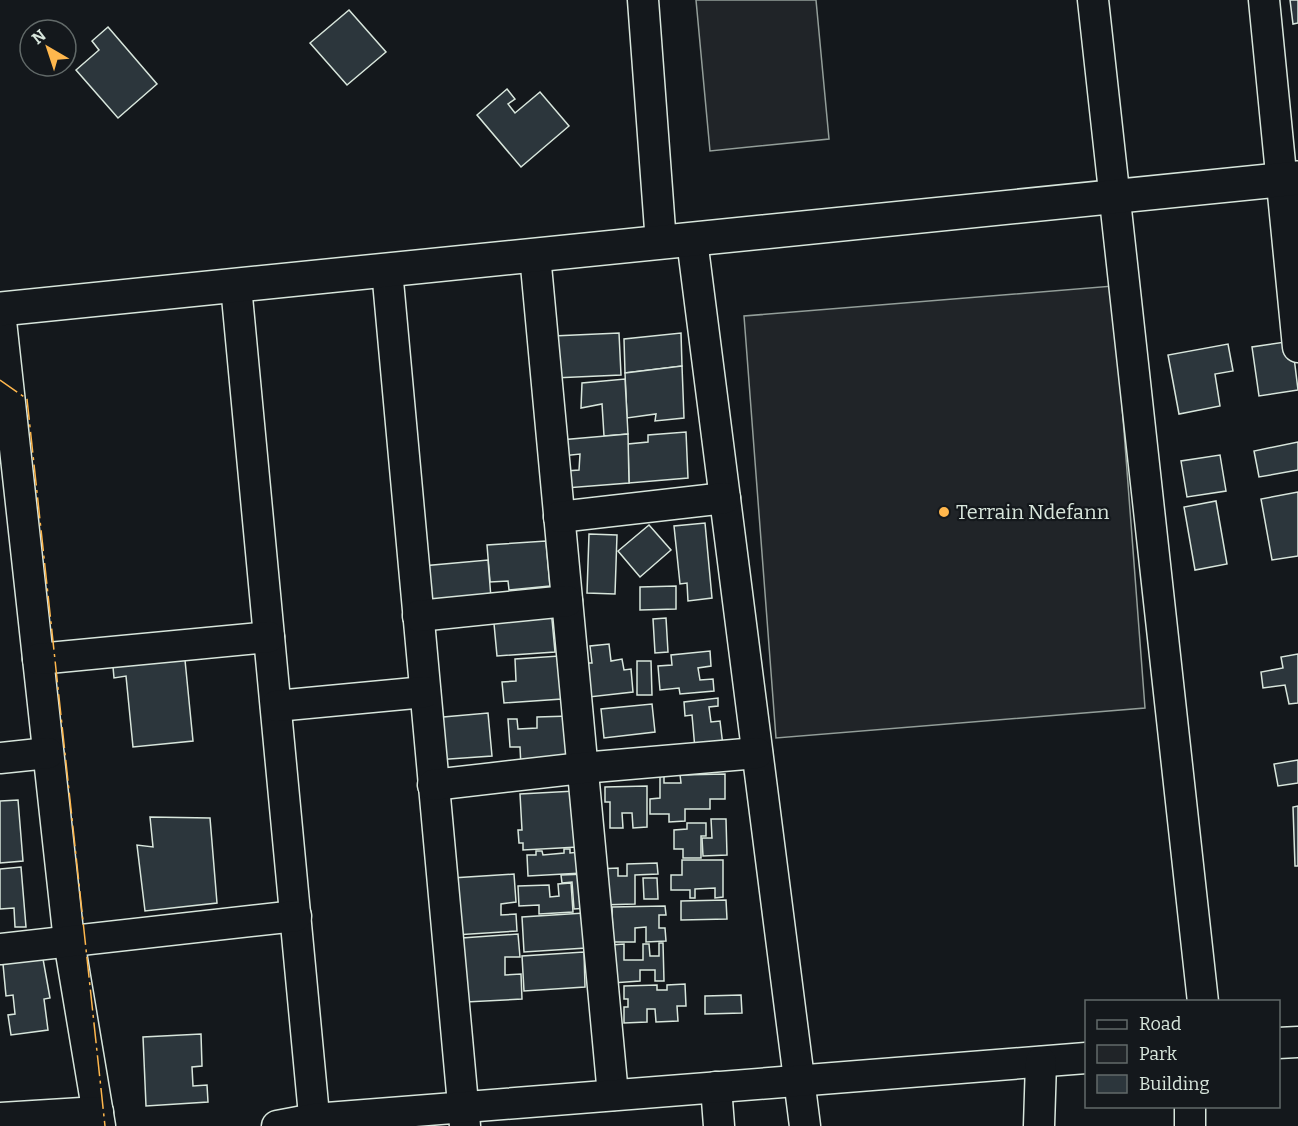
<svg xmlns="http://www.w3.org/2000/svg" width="1298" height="1126" font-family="Bitter,serif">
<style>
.green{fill:#202428;stroke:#939e99;stroke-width:1.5}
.building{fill:#2c363c;stroke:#d8e6dc;stroke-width:1.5}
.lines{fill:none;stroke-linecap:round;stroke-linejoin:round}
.minor-casing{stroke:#d8e6dc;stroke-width:33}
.major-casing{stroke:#d8e6dc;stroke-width:36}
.minor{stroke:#14181c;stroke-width:30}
.major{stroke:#14181c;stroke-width:33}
.power{stroke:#ffb74d;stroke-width:1.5;stroke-dasharray:21 4.5 3 4.5;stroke-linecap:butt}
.poi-dot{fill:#ffb74d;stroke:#14181c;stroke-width:2}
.labels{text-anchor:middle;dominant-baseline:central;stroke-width:4.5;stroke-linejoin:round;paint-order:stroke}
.poi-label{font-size:20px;fill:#d8e6dc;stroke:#14181c;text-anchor:start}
</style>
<rect width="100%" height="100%" fill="#14181c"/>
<g class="green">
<polygon points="696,0 816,0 829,139 710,151"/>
<polygon points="1113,286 1145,708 776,738 744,316"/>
</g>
<g class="building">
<polygon points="1290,0 1298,0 1298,23 1293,24"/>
<polygon points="349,10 386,52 347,85 310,43"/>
<polygon points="108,27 157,84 118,118 76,70 99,50 92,41"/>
<polygon points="507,89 515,99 508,104 515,113 540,92 569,126 521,167 477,115"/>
<polygon points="619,333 621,375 554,378 553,336"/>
<polygon points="681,333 682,366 625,373 624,339"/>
<polygon points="1292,341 1298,390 1259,396 1252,347"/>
<polygon points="1228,344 1233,371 1215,374 1220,406 1179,414 1168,355"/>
<polygon points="682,366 684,418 655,421 656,414 627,418 625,373"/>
<polygon points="625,379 628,434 604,436 602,404 581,408 582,383"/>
<polygon points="686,432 688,478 629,483 628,444 648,442 648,435"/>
<polygon points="628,434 629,483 566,488 566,471 579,470 580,454 562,456 560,440"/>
<polygon points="1298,442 1298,470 1259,477 1254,451"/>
<polygon points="1220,455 1226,491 1187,497 1181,461"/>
<polygon points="1298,492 1298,556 1272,560 1261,499"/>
<polygon points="1216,501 1227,564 1195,570 1184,507"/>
<polygon points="705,523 712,598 688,601 687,583 680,584 674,526"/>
<polygon points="649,525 671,550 640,577 618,551"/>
<polygon points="589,534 617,535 615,594 587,593"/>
<polygon points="546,541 550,586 509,590 508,581 490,582 487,545"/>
<polygon points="488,560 491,598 424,604 422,566"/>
<polygon points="676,586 676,609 640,610 640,587"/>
<polygon points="551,609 555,652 497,656 493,613"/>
<polygon points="666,618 668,652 655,653 653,619"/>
<polygon points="609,644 611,661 622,659 624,670 631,669 633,692 589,697 586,663 592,663 590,646"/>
<polygon points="184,650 193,741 133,747 126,676 114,678 112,656"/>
<polygon points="710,651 711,666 698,668 700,680 713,679 714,691 680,694 679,688 660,690 658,666 672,665 671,655"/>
<polygon points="1298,654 1298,703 1289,704 1285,685 1263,688 1261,672 1283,668 1281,657"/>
<polygon points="559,656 562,699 504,703 502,682 516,681 515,659"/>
<polygon points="637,661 651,661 652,695 637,695"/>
<polygon points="718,698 718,706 709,707 711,722 720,721 723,746 695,749 692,715 685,716 684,702"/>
<polygon points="652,704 655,732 604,738 601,709"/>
<polygon points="488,713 492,756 435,760 432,718"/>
<polygon points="570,716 572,765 521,767 520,747 510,747 508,719 517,719 518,729 537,728 537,717"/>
<polygon points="1298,760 1298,783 1278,786 1274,764"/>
<polygon points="725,774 725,799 710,799 710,809 685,809 685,821 669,822 669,814 650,814 650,799 660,798 660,775 664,775 664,783 681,783 680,775"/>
<polygon points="647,786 647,827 633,828 632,813 622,813 623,828 610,828 610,802 605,802 605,787"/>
<polygon points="575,791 578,847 523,850 523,843 519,843 518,830 522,830 520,794"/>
<polygon points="18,800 23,861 0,863 0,801"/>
<polygon points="1298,806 1298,866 1295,866 1293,807"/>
<polygon points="150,817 210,818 217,903 145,911 137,845 153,847"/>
<polygon points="711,819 726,819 727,855 703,856 702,838 712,838"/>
<polygon points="687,823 706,823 706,836 701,836 701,858 683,858 683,849 674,849 674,830 687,829"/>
<polygon points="564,849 570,849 570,853 581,852 582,873 528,876 527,855 536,855 536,851 542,851 543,855 564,853"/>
<polygon points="682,860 723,860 723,897 715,898 715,888 695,889 695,898 690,898 690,890 671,890 671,875 682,875"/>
<polygon points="657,863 658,874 635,875 635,904 599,905 598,869 618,868 618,876 627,876 627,864"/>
<polygon points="21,867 26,927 15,927 14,908 0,909 0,869"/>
<polygon points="514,874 516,902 501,904 501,915 516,914 517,931 455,935 452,878"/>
<polygon points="587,874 588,908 574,909 572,882 562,883 561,875"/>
<polygon points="643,878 657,878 658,899 644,899"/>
<polygon points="571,883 573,912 539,914 539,905 519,906 518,886 549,885 550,897 559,896 558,884"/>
<polygon points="726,900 727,919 681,920 681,901"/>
<polygon points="665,906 666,915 659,915 659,928 665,928 666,941 646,942 646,927 635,928 635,942 613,942 612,907"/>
<polygon points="584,913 586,948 524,952 522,917"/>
<polygon points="518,934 520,957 505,957 505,975 521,974 522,999 466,1002 462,938"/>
<polygon points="659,943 663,943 664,981 655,981 655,970 640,970 640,981 612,983 611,945 624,944 624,960 643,960 643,944 649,944 650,956 659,956"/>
<polygon points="584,952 585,987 524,991 522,956"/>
<polygon points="43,959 50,998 44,999 48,1030 11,1035 8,1015 15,1014 13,995 6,996 3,964"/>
<polygon points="685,984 686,1006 677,1006 678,1021 656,1022 655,1009 647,1009 647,1022 624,1023 624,1007 628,1007 628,999 624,999 624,986 657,985 657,990 667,990 667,985"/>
<polygon points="741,995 742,1013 705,1014 705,996"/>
<polygon points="201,1034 202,1066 192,1067 193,1086 207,1085 208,1102 146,1106 143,1037"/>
</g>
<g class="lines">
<g class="minor-casing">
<g id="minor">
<polyline points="643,0 661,243"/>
<polyline points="1093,0 1203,1002"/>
<polyline points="1264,0 1298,347"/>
<polyline points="692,240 805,1126"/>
<polyline points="535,255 613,1095"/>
<polyline points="387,270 465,1126"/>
<polyline points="236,286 315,1126"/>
<polyline points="0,312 69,941 100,1126"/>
<polyline points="559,517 725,498"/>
<polyline points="418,616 567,601"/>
<polyline points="38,659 269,637"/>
<polyline points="276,706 425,692"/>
<polyline points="0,758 48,753"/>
<polyline points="433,785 582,768 757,753"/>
<polyline points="0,949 296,916"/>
<polyline points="1278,1043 1298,1042"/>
<polyline points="716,1087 719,1126"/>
<polyline points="1190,1106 1190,1126"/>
<polyline points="0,1118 98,1112"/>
<polyline points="277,1126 314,1119 1086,1058"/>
<polyline points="1039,1126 1041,1062"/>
</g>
</g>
<g class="major-casing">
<polyline id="major" points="0,309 1298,178"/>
</g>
<use href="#minor" class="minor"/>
<use href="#major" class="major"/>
<polyline class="power" points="0,380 27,399 105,1126"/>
</g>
<circle class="poi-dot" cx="944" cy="512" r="6"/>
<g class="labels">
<g class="poi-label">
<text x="956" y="512">Terrain Ndefann</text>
</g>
</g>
<rect x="1085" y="1000" width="195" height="108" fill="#14181c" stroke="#626a69" stroke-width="1.5"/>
<rect x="1097" y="1020" width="30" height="9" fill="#14181c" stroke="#626a69" stroke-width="1.5"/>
<text x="1139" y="1030" font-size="18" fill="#d8e6dc">Road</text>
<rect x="1097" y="1045" width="30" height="18" fill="#202428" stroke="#626a69" stroke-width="1.5"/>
<text x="1139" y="1060" font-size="18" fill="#d8e6dc">Park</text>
<rect x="1097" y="1075" width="30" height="18" fill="#2c363c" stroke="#626a69" stroke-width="1.5"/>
<text x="1139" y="1090" font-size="18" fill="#d8e6dc">Building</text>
<g transform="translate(48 48) rotate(321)"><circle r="28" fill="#14181c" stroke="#626a69" stroke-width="1.5"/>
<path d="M0-4.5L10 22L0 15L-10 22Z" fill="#ffb74d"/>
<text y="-9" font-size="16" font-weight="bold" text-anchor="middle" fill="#d8e6dc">N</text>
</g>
</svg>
